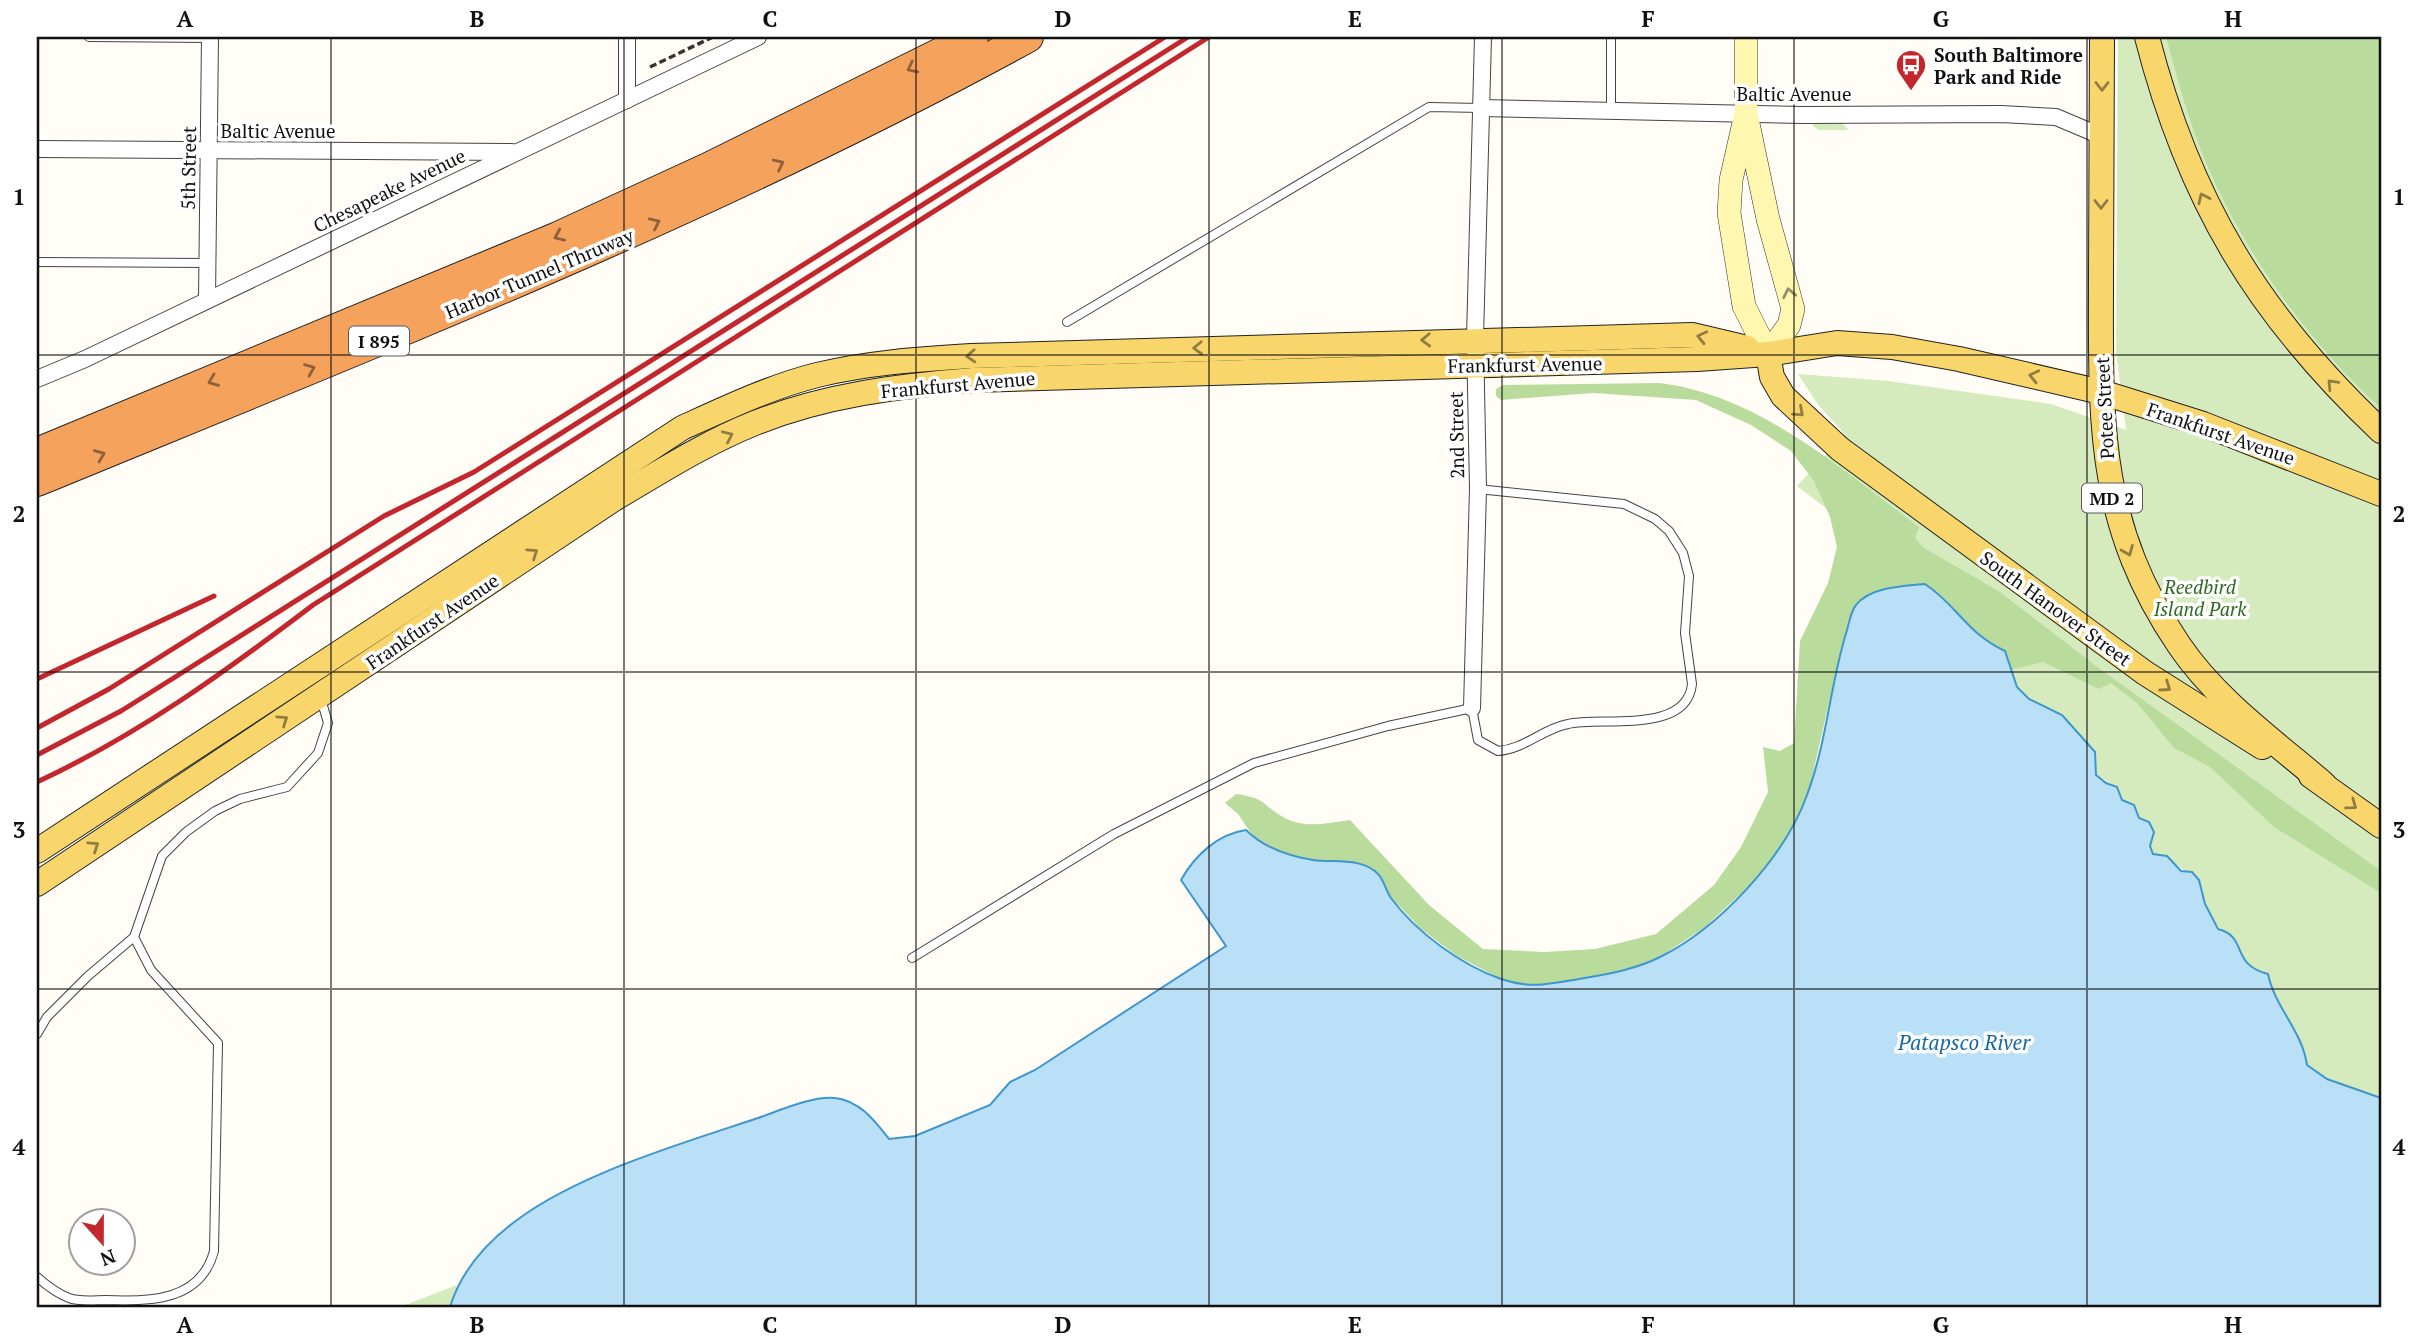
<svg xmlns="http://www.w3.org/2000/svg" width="2418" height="1344" font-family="'PT Serif',serif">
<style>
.green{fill:#d5ebbd}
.forest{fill:#b9dc9c}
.water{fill:#b9e0f7;stroke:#3f96cf;stroke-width:2}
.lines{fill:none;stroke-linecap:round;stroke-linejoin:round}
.service-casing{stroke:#444;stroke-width:10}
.minor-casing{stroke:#444;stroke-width:18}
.secondary-casing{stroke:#333;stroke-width:24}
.primary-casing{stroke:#222;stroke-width:26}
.motorway-casing{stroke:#222;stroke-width:32}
.path{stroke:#333;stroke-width:3.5;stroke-dasharray:7 3.5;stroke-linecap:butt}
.service{stroke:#fff;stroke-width:8}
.minor{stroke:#fff;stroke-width:16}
.secondary{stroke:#fff6b0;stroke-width:23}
.primary{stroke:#f9d66b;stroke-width:24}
.motorway{stroke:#f5a25d;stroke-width:30}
.rail{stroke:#c4262e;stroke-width:5}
.oneway{stroke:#8e613b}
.oneway2{stroke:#917d42}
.oneway3{stroke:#948f68}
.grid{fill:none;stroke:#111;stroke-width:2;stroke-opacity:0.55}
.labels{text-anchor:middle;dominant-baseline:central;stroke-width:7;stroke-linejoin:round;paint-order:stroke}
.shield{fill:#fff;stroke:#585858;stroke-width:2}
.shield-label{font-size:18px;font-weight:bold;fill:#111}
.poi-label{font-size:19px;font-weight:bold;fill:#111;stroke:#fff;text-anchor:start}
.street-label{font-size:19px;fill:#111;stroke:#fff}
.park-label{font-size:19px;font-style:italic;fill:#2f6b1f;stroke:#fff}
.water-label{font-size:21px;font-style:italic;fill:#1768a6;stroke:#fff}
.neatline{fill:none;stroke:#111;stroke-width:2.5}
.grid-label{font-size:23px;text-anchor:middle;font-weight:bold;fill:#111}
</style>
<rect width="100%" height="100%" fill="#fffdf5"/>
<g class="green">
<path d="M2118 37H2381V1098L2327 1079 2307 1065C2303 1030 2275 1008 2268 974 2248 969 2240 960 2236 940 2210 925 2206 909 2199 880 2182 871 2171 857 2153 854L2150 846 2154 832 2139 818 2134 805 2122 800 2117 787 2096 775 2095 752 2062 715 2029 699 2017 687 2011 670 1925 584 1797 486 1845 434 1819 406 1798 374 1888 381 2051 404 2126 430 2116 352Z"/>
<polygon points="1813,122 1841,122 1849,130 1819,130 1813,126"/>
<polygon points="457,1285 450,1307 400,1307"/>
</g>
<g class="forest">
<path d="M2166 37H2381V408C2310 345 2244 252 2207 165 2189 124 2178 80 2166 37Z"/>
<path d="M1660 383C1761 396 1840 469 1919 527L1915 538 1924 548 2000 592 2100 669 2381 871V893L2274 827 2210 767 2174 748 2137 703 2111 683 2099 689 2043 662 2011 670 2005 651 1970 630 1956 615 1887 589 1869 594 1855 606 1842 645 1808 795 1786 842 1748 887 1704 928 1661 956 1622 972 1530 987 1499 978 1457 956 1420 928 1391 897 1379 874 1341 861 1315 860 1282 853 1255 839 1238 814 1225 803 1236 794C1268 798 1262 806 1285 818 1306 829 1327 823 1350 820L1429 905 1483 949 1544 952 1595 949 1656 934 1714 885 1741 847 1768 792 1763 747 1780 751 1794 743 1800 641 1828 583 1837 547 1830 517 1814 481 1791 451 1751 425 1696 400 1593 393 1501 400 1496 396V389L1503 385Z"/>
</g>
<path class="water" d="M1925 584C1957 605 1966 633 2005 651L2017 687 2029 699 2062 715 2095 752 2096 775 2106 783 2117 787 2122 800 2134 805 2139 818 2149 822 2154 832 2150 846 2153 854 2167 856 2181 871 2192 872 2199 880 2205 904 2218 929C2249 937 2229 964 2268 974 2275 1008 2302 1030 2307 1065L2327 1079 2381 1098V1307H450C461 1271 487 1242 517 1220 580 1173 683 1143 758 1118 778 1111 814 1095 835 1098 860 1101 874 1120 889 1139L915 1136 990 1105 1010 1082 1035 1070 1226 946 1181 880C1195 855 1218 834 1246 830 1264 848 1288 856 1313 860 1334 863 1362 857 1378 874 1384 880 1386 891 1391 898 1416 932 1461 965 1501 979 1530 989 1549 984 1579 979 1607 974 1634 970 1660 957 1719 928 1785 857 1807 795 1827 742 1830 684 1847 630 1849 623 1851 611 1856 605 1870 587 1903 586 1925 584Z"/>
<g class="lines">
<g class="service-casing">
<g id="service">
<polyline points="89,37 210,38"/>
<polyline points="1611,37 1611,111"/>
<polyline points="37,262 208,263"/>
<polyline points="1067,322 1429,107 1481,108"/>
<path d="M912 958 1114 834 1254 763 1388 726 1472 708 1478 740 1498 751C1525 749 1542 729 1568 724 1600 716 1687 735 1692 684L1685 633 1689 576 1683 553 1669 531 1655 519 1624 504 1478 489"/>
<polyline points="37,1034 47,1017 88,976 134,937 162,856 186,832 215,811 240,799 287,787 318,753 328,723 321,699"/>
<path d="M37 1277C45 1284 58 1294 69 1298 79 1302 95 1300 106 1300 150 1302 201 1301 214 1251L218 1043 151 970 134 937"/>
</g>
</g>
<g class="minor-casing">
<g id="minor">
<polyline points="627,100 627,37"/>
<polyline points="1481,108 1804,115 2001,114 2056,117 2101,136"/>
<polyline points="37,149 512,152"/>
<polyline points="207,300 210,37"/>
<polyline points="37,379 85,359 758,37"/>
<polyline points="1472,708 1478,489 1475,338 1483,37"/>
</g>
</g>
<g class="secondary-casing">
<polyline id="secondary" points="1746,114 1768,219 1793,309 1789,325 1768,354 1744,306 1729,213 1731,180 1746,114 1746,37"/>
</g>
<g class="primary-casing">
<g id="primary">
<path d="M2102 37C2102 116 2101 196 2101 275 2101 418 2095 521 2179 645 2216 700 2274 741 2324 784"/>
<path d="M2147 37C2189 201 2258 315 2381 431"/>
<polyline points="1768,354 1772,377 1783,396 1840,449 2145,673 2262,747"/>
<polyline points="2311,776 2381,826"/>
<path d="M37 851 682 428C726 408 770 387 817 375 867 363 919 359 971 356L1692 335 1747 348"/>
<path d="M37 884 614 499C660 472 705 443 755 423 825 395 898 386 973 380L1697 359 1768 354 1837 343 1892 347 1959 359 2101 392 2203 424 2381 494"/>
</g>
</g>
<g class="motorway-casing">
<g id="motorway">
<polyline points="37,453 558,237 706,169 973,37"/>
<path d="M37 481C372 343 710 211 1028 37"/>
</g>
</g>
<polyline class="path" points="650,67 713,37"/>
<use href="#service" class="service"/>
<use href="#minor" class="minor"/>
<use href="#secondary" class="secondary"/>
<use href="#primary" class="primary"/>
<use href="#motorway" class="motorway"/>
<g class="rail">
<polyline points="37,679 214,596"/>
<polyline points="37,728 109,689 384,516 474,472 1165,37"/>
<polyline points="37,755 121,711 180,674 1188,37"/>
<path d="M37 782C138 735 225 672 313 605L1209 37"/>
</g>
</g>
<defs><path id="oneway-chevron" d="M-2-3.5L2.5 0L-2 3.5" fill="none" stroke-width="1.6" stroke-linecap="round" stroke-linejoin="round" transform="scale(1.75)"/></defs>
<g class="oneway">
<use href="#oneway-chevron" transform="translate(912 68) rotate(153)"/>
<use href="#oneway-chevron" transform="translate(779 164) rotate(-26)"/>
<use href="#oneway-chevron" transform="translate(655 223) rotate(-25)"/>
<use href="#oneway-chevron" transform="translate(559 236) rotate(156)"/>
<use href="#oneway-chevron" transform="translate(310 369) rotate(-22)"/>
<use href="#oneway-chevron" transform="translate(213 381) rotate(158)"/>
<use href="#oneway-chevron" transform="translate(100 455) rotate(-22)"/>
</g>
<g class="oneway2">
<use href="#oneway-chevron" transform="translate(2102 86) rotate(90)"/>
<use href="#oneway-chevron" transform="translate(2203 198) rotate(-115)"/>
<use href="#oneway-chevron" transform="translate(2101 204) rotate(90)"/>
<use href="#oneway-chevron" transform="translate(1702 337) rotate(-167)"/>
<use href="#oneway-chevron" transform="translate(1426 340) rotate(178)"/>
<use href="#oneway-chevron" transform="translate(1198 348) rotate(178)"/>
<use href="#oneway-chevron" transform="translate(971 356) rotate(177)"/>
<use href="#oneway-chevron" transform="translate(2034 376) rotate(-167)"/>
<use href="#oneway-chevron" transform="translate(2332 384) rotate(-133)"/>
<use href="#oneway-chevron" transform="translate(1799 412) rotate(42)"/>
<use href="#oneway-chevron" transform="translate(728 436) rotate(-25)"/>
<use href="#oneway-chevron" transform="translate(2128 551) rotate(68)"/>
<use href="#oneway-chevron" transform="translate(533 553) rotate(-34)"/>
<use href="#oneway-chevron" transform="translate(2166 687) rotate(35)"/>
<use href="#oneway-chevron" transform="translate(283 720) rotate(-34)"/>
<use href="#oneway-chevron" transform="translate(2352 805) rotate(36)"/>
<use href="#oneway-chevron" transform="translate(94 846) rotate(-34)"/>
</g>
<use class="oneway3" href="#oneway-chevron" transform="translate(1789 293) rotate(-102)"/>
<path class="grid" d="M331 37V1307M624 37V1307M916 37V1307M1209 37V1307M1502 37V1307M1794 37V1307M2087 37V1307M37 355H2381M37 672H2381M37 989H2381"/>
<defs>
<g id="bus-pin" transform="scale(1.575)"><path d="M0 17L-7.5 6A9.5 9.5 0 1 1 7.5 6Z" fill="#c4262e" stroke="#fff"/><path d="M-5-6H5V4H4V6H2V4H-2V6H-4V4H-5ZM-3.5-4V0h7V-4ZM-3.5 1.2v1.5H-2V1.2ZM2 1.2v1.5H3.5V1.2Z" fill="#fff"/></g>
</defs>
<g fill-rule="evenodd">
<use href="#bus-pin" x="1911" y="65"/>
</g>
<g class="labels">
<g class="shield">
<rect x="349" y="326.5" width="60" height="29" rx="5"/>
<rect x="2082" y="483.5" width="60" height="29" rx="5"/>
</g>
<g class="shield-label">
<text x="379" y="341">I 895</text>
<text x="2112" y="498">MD 2</text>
</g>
<g class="poi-label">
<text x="1934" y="54">South Baltimore<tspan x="1934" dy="22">Park and Ride</tspan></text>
</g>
<g class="street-label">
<text x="1794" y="93">Baltic Avenue</text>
<text x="278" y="130">Baltic Avenue</text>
<text transform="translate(188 168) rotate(-89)">5th Street</text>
<text transform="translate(389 190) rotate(-26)">Chesapeake Avenue</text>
<text transform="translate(539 273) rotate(-23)">Harbor Tunnel Thruway</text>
<text transform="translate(1525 364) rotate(-1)">Frankfurst Avenue</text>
<text transform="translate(958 384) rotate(-5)">Frankfurst Avenue</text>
<text transform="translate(2104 408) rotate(-93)">Potee Street</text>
<text transform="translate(2221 433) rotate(19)">Frankfurst Avenue</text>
<text transform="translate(1456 435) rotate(-91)">2nd Street</text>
<text transform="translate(2056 608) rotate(36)">South Hanover Street</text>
<text transform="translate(432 621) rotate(-34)">Frankfurst Avenue</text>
</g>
<g class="park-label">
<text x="2200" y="586">Reedbird<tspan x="2200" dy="22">Island Park</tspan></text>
</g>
<g class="water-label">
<text x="1964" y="1042">Patapsco River</text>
</g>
</g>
<rect width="2418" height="1344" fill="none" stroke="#ffffff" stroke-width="77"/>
<g transform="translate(102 1242) rotate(159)"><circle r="33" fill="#ffffff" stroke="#a0a0a0" stroke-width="2"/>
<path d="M0-5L12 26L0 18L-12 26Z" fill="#c4262e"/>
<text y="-10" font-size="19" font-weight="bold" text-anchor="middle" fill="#111111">N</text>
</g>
<rect x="38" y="38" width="2342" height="1268" class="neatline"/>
<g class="grid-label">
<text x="185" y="27">A</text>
<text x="477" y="27">B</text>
<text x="770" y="27">C</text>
<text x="1063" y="27">D</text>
<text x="1355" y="27">E</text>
<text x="1648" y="27">F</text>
<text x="1941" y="27">G</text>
<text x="2233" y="27">H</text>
<text x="19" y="205">1</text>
<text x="2399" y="205">1</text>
<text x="19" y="522">2</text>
<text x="2399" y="522">2</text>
<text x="19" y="838">3</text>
<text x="2399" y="838">3</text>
<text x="19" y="1155">4</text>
<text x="2399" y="1155">4</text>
<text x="185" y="1333">A</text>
<text x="477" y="1333">B</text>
<text x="770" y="1333">C</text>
<text x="1063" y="1333">D</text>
<text x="1355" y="1333">E</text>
<text x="1648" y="1333">F</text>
<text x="1941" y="1333">G</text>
<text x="2233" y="1333">H</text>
</g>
</svg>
